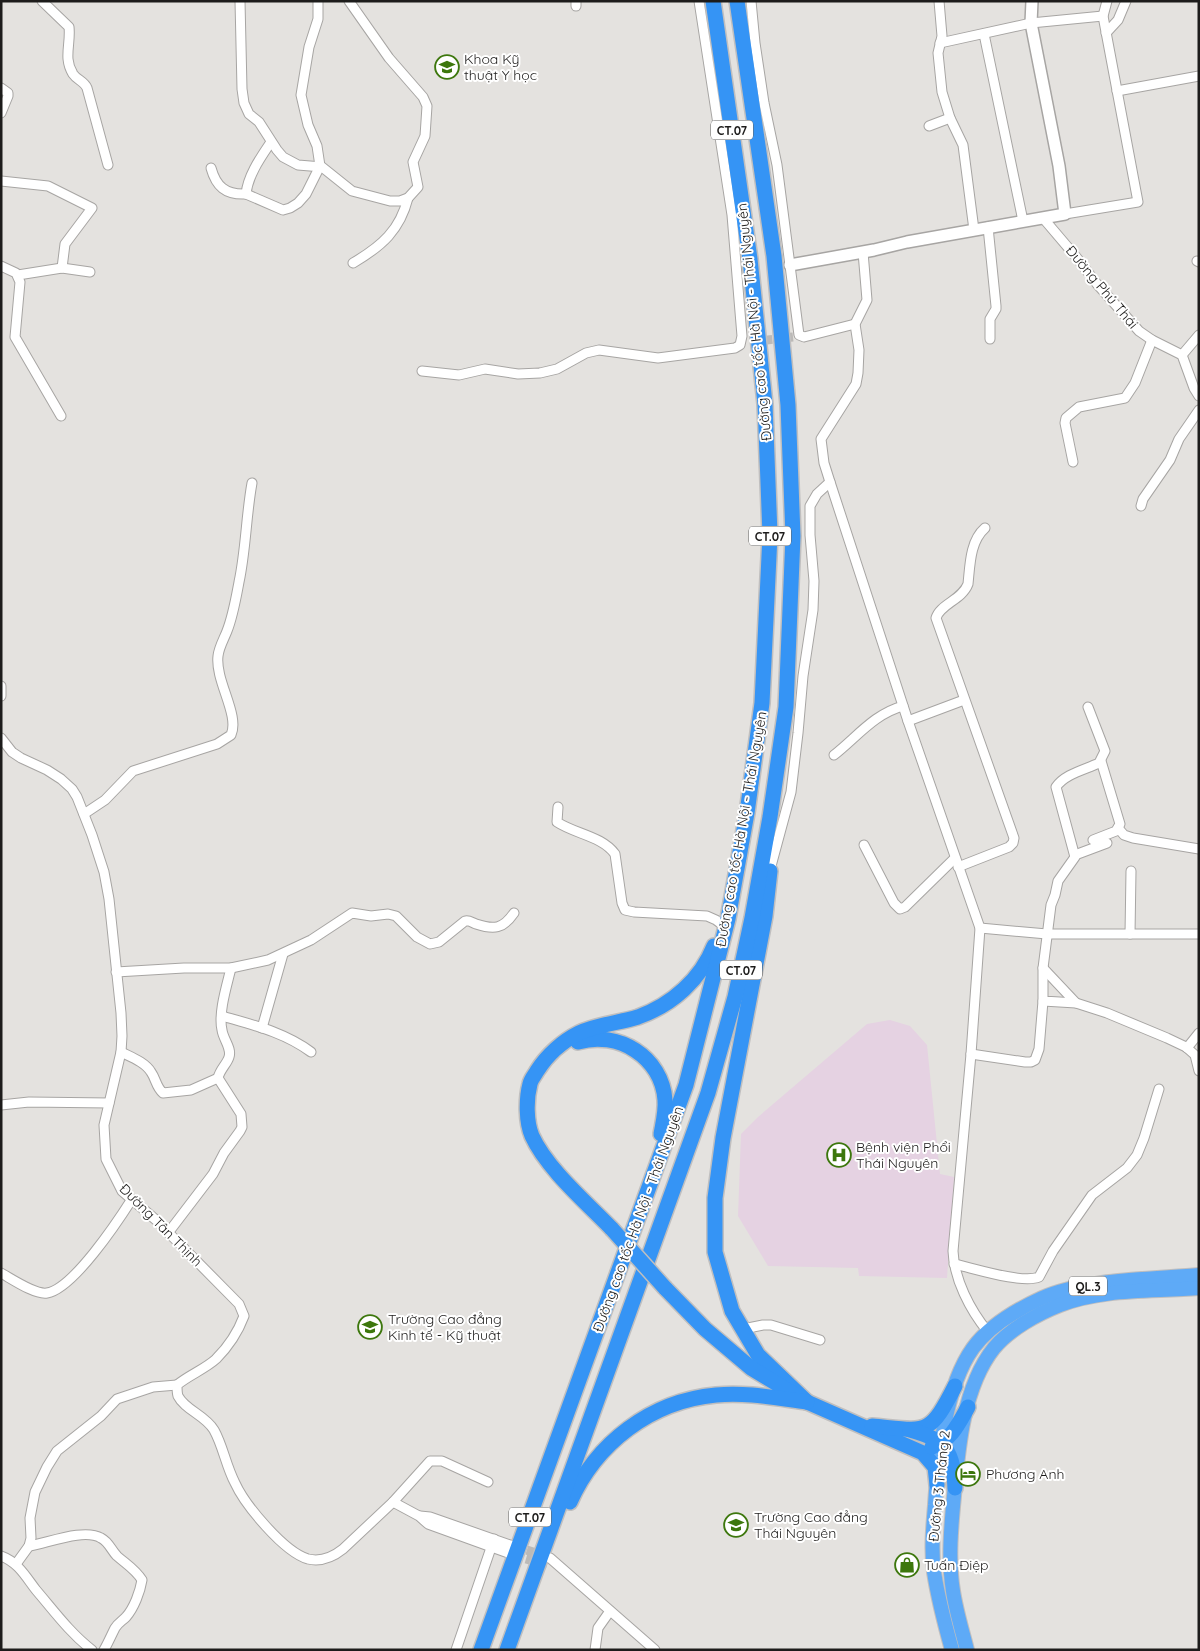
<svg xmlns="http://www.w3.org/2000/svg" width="1200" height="1651" font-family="Quicksand,sans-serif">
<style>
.medical{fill:#e5d2e2}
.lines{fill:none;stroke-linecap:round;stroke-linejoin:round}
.minor-tunnel{stroke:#bcbab8;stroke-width:9;stroke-dasharray:9 4.5;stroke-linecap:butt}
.minor-casing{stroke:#a7a5a3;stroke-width:11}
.tertiary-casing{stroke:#a7a5a3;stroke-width:14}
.trunk-casing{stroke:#c0bfbf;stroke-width:16}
.motorway-casing{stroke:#c0bfbf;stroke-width:18}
.minor{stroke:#fff;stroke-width:9}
.tertiary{stroke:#fff;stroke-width:11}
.trunk{stroke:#5eaaf7;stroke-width:14}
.motorway{stroke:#3594f5;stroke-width:15}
.motorway-bridge-casing{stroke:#c0bfbf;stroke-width:18;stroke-linecap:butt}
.motorway-bridge{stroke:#3594f5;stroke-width:15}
.labels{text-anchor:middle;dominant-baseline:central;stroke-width:4;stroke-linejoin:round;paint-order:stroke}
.shield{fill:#fff;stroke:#61605f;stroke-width:1}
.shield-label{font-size:12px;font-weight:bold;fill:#1d1c1b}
.poi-label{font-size:14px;fill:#1d1c1b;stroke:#fff;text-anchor:start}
.street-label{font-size:14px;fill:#1d1c1b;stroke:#fff}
</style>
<rect width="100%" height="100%" fill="#e4e2df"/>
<polygon class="medical" points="890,1020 910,1026 927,1045 940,1174 954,1177 947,1278 859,1276 858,1268 768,1266 738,1216 741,1134 758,1117 867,1024"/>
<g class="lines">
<g class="minor-tunnel">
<polyline points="750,342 793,337"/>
<polyline points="514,1546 545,1556"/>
<polyline points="513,1555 547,1565"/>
</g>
<g class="minor-casing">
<g id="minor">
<path d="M42 1 69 27C71 44 63 58 73 74 77 80 84 81 87 88L108 165"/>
<polyline points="240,1 242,89 244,103 249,114 259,122 277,150 283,157 298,165 322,167 352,191 390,201 400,201 408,198 418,187 413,162 425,136 427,106 423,97 389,58 349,1"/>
<polyline points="576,1 576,6"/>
<polyline points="751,1 755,43 764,103 777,165 799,335 804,337 855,324"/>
<polyline points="939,1 942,36 938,53 942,92 950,118 963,145 974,230"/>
<polyline points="1106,33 1118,20 1126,1"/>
<polyline points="984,34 1023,221"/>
<polyline points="940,43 1031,23 1103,16"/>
<polyline points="1,88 8,93 8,96 1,113"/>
<polyline points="1117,91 1199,76"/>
<polyline points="929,126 950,118"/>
<path d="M271 142C261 157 248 175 246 194L283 210 290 208 298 203 306 194 320 166 317 146 308 125 301 95 309 47 318 19V1"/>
<path d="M211 168C216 186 225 195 246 194"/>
<polyline points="1,181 48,186 92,208 65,244 62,268"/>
<polyline points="1065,214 1138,202 1103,16 1107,1"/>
<polyline points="1043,218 1077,258 1097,284 1139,331 1152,340 1182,355 1194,388 1199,396"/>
<polyline points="988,227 996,306 996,309 990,319 990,339"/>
<path d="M863 252 867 300 855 324 859 350 858 373 856 384 821 439 824 463 830 482 908 721 980 928 971 1054 953 1251C954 1279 970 1310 988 1332"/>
<polyline points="1197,261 1199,262"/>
<path d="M353 263C382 246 400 230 408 198"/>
<polyline points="1,266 16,273 20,282 15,337 61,416"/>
<polyline points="18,275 62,268 90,272"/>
<polyline points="1182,355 1199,335"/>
<polyline points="422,371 459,375 485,369 518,374 540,373 557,369 586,353 599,350 658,358 735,348 740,345 742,336 732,215 699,1"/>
<polyline points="1073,462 1065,423 1066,418 1079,407 1125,398 1135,383 1152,340"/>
<polyline points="1141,506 1143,499 1170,460 1179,439 1199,410"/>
<polyline points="1,686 1,696"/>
<path d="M1088 707 1105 751 1099 763C1084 770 1065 774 1056 787L1075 857 1058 881 1055 895 1051 905 1043 968V1001L1076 1003 1107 1013 1167 1038 1186 1047 1195 1055 1199 1071"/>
<polyline points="908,721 964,700"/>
<path d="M1 738 12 752 21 758 47 770 61 779 72 789 77 797 92 835 104 872 109 899 121 1013 122 1036 121 1052 104 1125 106 1159 122 1191 156 1220 239 1304 244 1316C238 1332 228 1347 216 1359 205 1369 189 1375 177 1385 177 1388 177 1393 178 1396 185 1410 205 1415 214 1430 223 1446 226 1466 235 1483 245 1505 284 1552 308 1559 321 1562 333 1557 343 1549L393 1502 430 1461H442L488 1482"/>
<path d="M834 755C857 737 874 714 903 706"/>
<path d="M558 807 557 822C575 834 602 836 615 854L622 903 625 910 634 912 707 916 716 920 720 923"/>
<path d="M84 814 105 800 133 771 217 744 231 735C240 715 215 681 218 656 219 647 224 639 227 631 233 616 236 598 239 582 246 549 246 516 252 483"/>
<polyline points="1118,828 1124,835 1133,838 1199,849"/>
<polyline points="1093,840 1116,831 1120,824 1101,761"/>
<polyline points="864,845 894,903 900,909 905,907 955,858"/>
<polyline points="1075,855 1107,843"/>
<polyline points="771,866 791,792 798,733 803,676 813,610 814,581 810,535 810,506 817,494 830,482"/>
<path d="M958 867 1009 847 1013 843 1014 838 936 618C940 604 962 600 968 584 970 565 970 541 985 528"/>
<polyline points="980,928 1047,934 1199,934"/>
<polyline points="1130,934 1131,871"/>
<polyline points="1043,968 1076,1003"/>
<path d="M116 972 184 968H231L268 960 311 940 352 913 371 916 388 914 396 916 417 937 430 944 439 942 465 921C469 920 471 922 476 924 494 930 503 929 514 913"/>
<path d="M222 1016C253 1025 284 1032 311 1052"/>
<polyline points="262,1028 283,954"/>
<polyline points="1187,1048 1199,1033"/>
<path d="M121 1052C131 1057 145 1062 151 1072 156 1079 156 1087 163 1093L191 1090 218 1078"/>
<polyline points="971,1054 1025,1062 1031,1062 1035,1060 1039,1049 1043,1001"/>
<polyline points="1,1105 29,1102 109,1103"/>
<path d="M168 1233 213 1174 224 1153 240 1131 242 1127 241 1114 218 1078C220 1069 227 1064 229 1057 232 1048 223 1039 222 1030 218 1013 227 985 231 968"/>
<path d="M954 1264C973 1268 1022 1284 1039 1277L1053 1251 1092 1195 1127 1168 1137 1155 1144 1138 1159 1089"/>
<path d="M1 1273C12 1279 35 1295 47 1293 73 1289 118 1221 132 1199"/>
<polyline points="743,1329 763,1325 771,1325 820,1340"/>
<polyline points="393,1502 419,1516 428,1524 511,1554"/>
<polyline points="420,1516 430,1517 513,1546"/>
<path d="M29 1546C48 1543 84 1528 101 1538 109 1542 111 1550 117 1556 126 1564 135 1569 142 1580 140 1592 134 1608 126 1617 122 1621 118 1623 115 1628 111 1636 108 1643 104 1650"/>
<path d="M1 1556C18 1562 26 1577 36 1590 54 1611 70 1633 92 1650"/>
<polyline points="550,1558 655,1650"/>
<polyline points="16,1564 29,1546 31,1538 30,1518 35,1492 47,1467 57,1451 101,1416 117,1399 153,1387 177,1385"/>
<polyline points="456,1650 494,1539"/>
<polyline points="595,1650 598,1628 610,1611"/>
</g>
</g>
<g class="tertiary-casing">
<polyline id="tertiary" points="790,265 874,250 907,242 1065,214 1059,166 1031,23 1032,1"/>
</g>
<g class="trunk-casing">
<g id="trunk">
<path d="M952 1650C945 1625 938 1598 934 1572 931 1550 933 1528 935 1505 938 1458 945 1387 973 1348 989 1326 1018 1309 1042 1298 1085 1279 1152 1279 1199 1275"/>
<path d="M967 1650C962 1630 956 1611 953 1591 948 1560 951 1527 954 1496 958 1449 963 1387 994 1348 1010 1329 1037 1314 1060 1305 1104 1288 1153 1292 1199 1288"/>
</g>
</g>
<g class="motorway-casing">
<g id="motorway">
<polyline points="770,871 765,916 723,1138 715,1198 715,1252 732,1311 758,1355 807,1402"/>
<path d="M578 1042C618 1030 662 1057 665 1100 666 1111 663 1123 661 1134"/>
<path d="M612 1229C587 1203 547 1169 532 1136 526 1122 526 1099 530 1084 531 1079 535 1075 537 1071 547 1055 563 1041 579 1033 598 1024 619 1023 638 1017 672 1005 701 979 714 946"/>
<polyline points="665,1288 705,1329 751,1368 807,1402 923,1453 935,1467 937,1485"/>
<path d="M872 1426C927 1431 929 1437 955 1386"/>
<path d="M910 1430C947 1440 953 1451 955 1488"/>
<path d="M932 1447C951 1441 959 1423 968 1407"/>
<path d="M570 1502C596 1443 651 1401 716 1395 746 1392 776 1398 807 1402"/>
<polyline points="481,1650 686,1085 728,919 747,813 762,703 770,535 765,404 750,259 713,1"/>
<polyline points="507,1650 708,1093 735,997 752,918 770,817 786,707 793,536 788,405 774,256 737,1"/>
</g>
</g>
<use href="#minor" class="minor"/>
<use href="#tertiary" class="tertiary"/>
<use href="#trunk" class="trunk"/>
<use href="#motorway" class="motorway"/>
<g class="motorway-bridge-casing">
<polyline id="motorway-bridge" points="612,1229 665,1288"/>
</g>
<use href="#motorway-bridge" class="motorway-bridge"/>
</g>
<defs>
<g id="university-ring" transform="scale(1.25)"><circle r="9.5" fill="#fff" stroke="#3d770d" stroke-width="1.5"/><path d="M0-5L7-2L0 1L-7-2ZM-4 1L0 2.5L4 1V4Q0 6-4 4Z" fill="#3d770d"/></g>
<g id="hospital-ring" transform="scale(1.25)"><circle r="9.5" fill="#fff" stroke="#3d770d" stroke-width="1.5"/><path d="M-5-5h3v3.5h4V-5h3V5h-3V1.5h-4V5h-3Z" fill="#3d770d"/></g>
<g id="hotel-ring" transform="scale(1.25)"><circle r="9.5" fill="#fff" stroke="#3d770d" stroke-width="1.5"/><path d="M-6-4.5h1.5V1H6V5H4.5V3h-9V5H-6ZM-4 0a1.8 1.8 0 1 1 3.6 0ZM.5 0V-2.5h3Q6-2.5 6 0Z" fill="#3d770d"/></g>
<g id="shop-ring" transform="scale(1.25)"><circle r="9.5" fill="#fff" stroke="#3d770d" stroke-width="1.5"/><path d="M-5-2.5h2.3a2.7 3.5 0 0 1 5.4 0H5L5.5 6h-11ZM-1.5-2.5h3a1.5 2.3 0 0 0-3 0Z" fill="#3d770d"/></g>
</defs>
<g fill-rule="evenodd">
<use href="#university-ring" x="447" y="67"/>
<use href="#hospital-ring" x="839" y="1155"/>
<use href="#university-ring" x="370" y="1327"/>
<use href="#hotel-ring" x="968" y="1474"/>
<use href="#university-ring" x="736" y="1525"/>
<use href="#shop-ring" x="907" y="1565"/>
</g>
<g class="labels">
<g class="shield">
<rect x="711" y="120.5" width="42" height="19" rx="4"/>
<rect x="749" y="526.5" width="42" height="19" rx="4"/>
<rect x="720" y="960.5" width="42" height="19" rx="4"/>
<rect x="1069" y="1276.5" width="38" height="19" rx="4"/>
<rect x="509" y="1507.5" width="42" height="19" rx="4"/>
</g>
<g class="shield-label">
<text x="732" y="130">CT.07</text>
<text x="770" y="536">CT.07</text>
<text x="741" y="970">CT.07</text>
<text x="1088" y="1286">QL.3</text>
<text x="530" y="1517">CT.07</text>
</g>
<g class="poi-label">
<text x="464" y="59">Khoa Kỹ<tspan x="464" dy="16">thuật Y học</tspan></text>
<text x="856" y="1147">Bệnh viện Phổi<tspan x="856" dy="16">Thái Nguyên</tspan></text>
<text x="388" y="1319">Trường Cao đẳng<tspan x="388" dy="16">Kinh tế - Kỹ thuật</tspan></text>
<text x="986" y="1474">Phương Anh</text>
<text x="754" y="1517">Trường Cao đẳng<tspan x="754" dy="16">Thái Nguyên</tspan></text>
<text x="924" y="1565">Tuấn Điệp</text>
</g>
<g class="street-label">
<text transform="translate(1102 287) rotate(50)">Đường Phú Thái</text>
<text transform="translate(754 322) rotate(-96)">Đường cao tốc Hà Nội - Thái Nguyên</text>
<text transform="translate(741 829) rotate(-80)">Đường cao tốc Hà Nội - Thái Nguyên</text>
<text transform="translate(638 1219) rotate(-70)">Đường cao tốc Hà Nội - Thái Nguyên</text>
<text transform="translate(161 1225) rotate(45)">Đường Tân Thịnh</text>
<text transform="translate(939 1486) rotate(-84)">Đường 3 Tháng 2</text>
</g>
</g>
<rect width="1200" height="1651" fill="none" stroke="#1d1c1b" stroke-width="5"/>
</svg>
